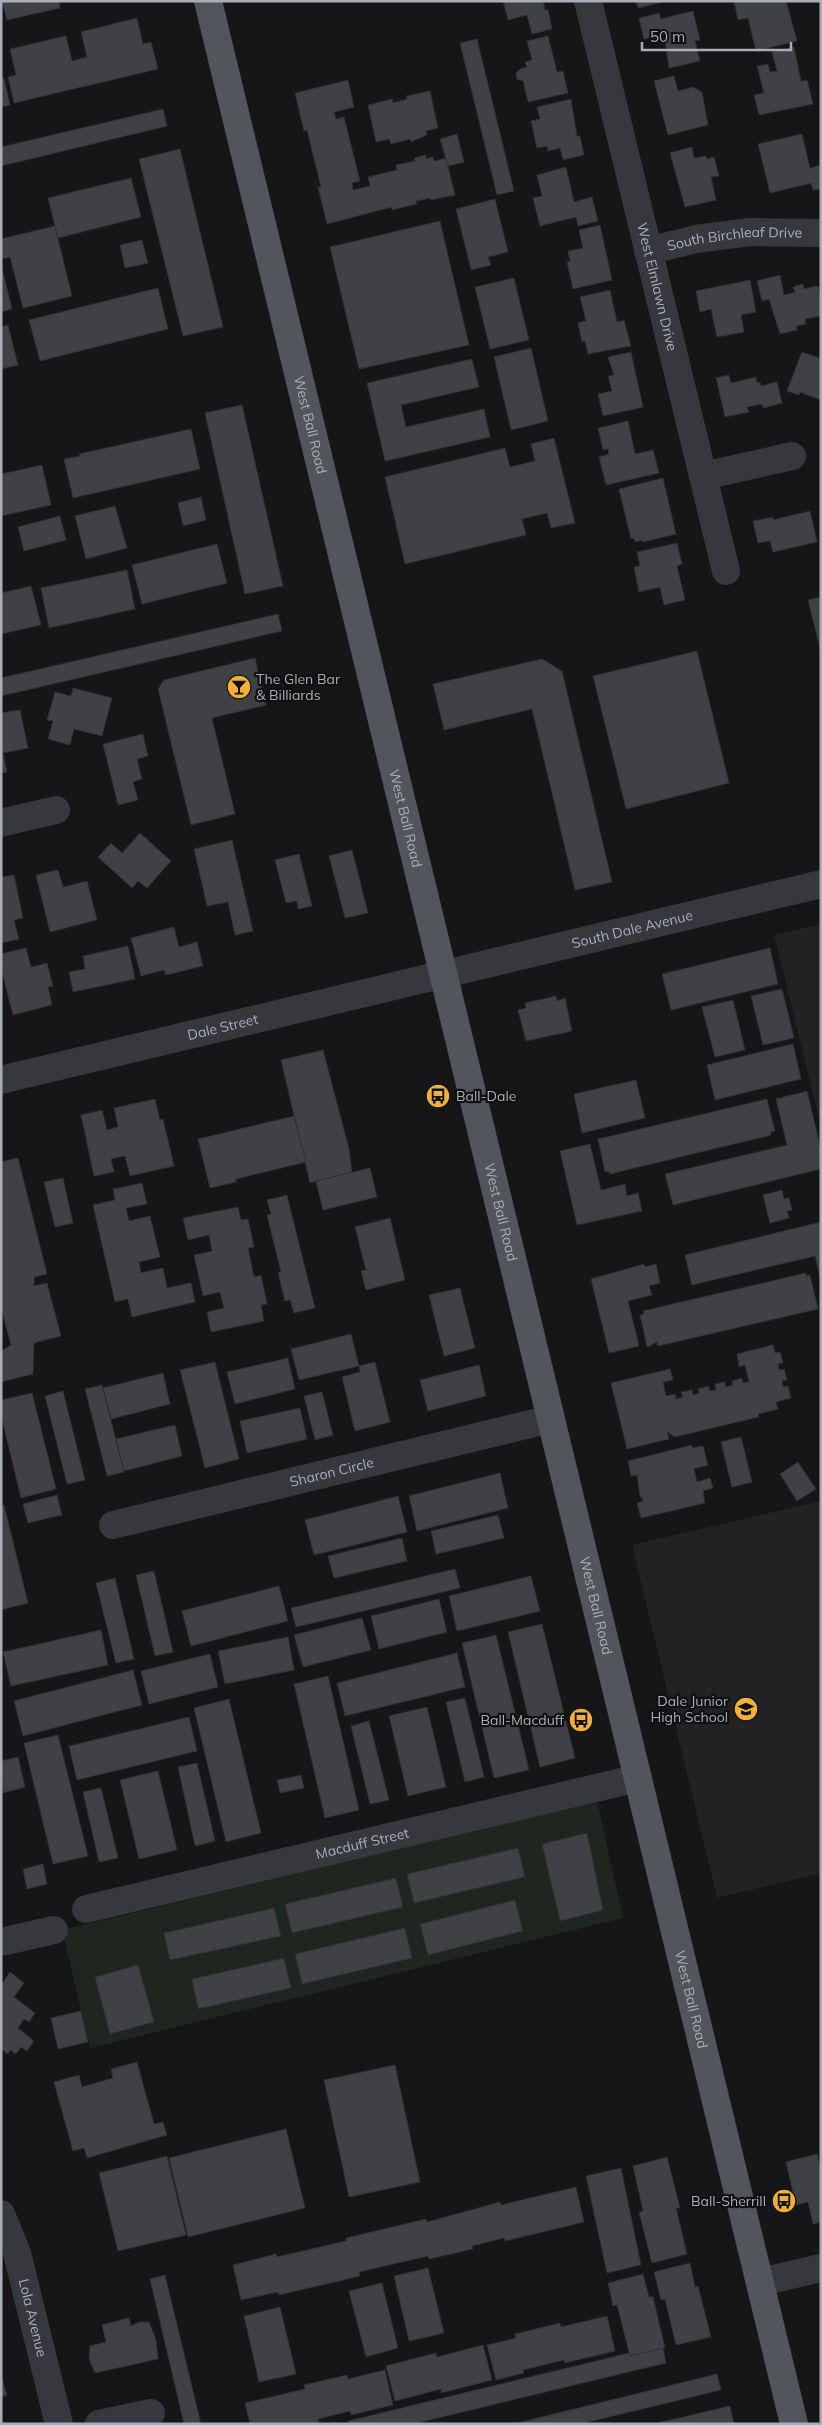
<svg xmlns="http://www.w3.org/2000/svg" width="822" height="2425" font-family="Mulish,sans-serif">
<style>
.built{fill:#222225}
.green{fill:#1e261f}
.building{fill:#404145;stroke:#303034}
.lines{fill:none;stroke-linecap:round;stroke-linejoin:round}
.minor{stroke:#37383d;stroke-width:28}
.major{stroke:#53555c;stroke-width:28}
.labels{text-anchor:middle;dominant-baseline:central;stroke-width:4.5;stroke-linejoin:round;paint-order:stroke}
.street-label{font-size:14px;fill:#a8adb8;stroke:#111113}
.poi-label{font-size:14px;fill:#a8adb8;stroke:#111113;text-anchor:end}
</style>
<rect width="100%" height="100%" fill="#161618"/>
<g class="built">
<polygon points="821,924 821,1126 774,935"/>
<polygon points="821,1501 821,1873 717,1898 632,1545"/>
</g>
<polygon class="green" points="597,1801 623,1918 90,2048 62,1930"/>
<g class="building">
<polygon points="2,1 59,1 60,8 7,20"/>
<polygon points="503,1 543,1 545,10 548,10 552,29 532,34 527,15 508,20"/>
<polygon points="636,1 667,1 638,8"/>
<polygon points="734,1 786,1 797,41 756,51 748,18 738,20"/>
<polygon points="693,11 700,40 695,41 700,61 669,68 664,34 644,39 639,18 659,13 661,19"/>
<polygon points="137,18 143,44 151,42 158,69 14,103 8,77 16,75 10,49 66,36 72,61 87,57 81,32"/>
<polygon points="548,36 557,72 563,71 568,93 528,102 523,81 517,79 516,73 520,69 527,67 525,62 532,60 527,41"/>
<polygon points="477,39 514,191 497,195 460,43"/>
<polygon points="794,47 801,81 807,80 813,104 759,115 754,95 764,93 757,66 768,64 770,72 777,71 772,52"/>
<polygon points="674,76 678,91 693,87 702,92 708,125 668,135 654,81"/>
<polygon points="4,78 10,105 1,107 1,79"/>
<polygon points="348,80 354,107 334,112 336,119 344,117 360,181 352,183 353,190 370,186 368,177 397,170 396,165 415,161 414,158 426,155 426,159 433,157 434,161 446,158 455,195 431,200 431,198 416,201 417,204 392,210 392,207 327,224 318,187 321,187 307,130 304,131 295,93"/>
<polygon points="430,91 438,128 426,131 427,135 411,142 410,139 391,144 389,139 376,142 368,105 392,99 393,103 407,99 406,96"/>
<polygon points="571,99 577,136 580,136 584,155 563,160 560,148 548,151 547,146 537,148 531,121 540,119 537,107"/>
<polygon points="163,109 167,126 1,166 1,147"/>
<polygon points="457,134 464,162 448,166 440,139"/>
<polygon points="802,134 810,168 821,165 821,189 813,190 811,183 770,193 758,144"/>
<polygon points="692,147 694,158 706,156 707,159 714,157 719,176 711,177 716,200 685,207 670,153"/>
<polygon points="180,149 223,327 183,336 139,159"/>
<polygon points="566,167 574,202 592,197 598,221 578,226 576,217 540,226 533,198 542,196 537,175"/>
<polygon points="131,178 141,217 58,238 48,198"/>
<polygon points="495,199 508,252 488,257 491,265 471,270 456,209"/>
<polygon points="440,221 469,345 359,369 330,247"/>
<polygon points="600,225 612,280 573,289 567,262 570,261 568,251 583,248 579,230"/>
<polygon points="55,226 72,296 23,308 10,257 1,259 1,239"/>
<polygon points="142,240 148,263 125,268 120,245"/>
<polygon points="1,264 12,309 1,312"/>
<polygon points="780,275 784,295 795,292 793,287 803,284 804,289 818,286 821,298 821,316 805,319 806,324 796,326 797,330 780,334 769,299 762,301 757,281"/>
<polygon points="514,278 529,340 490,349 475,287"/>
<polygon points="750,280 756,312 741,315 744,332 717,337 711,309 700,312 696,291"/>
<polygon points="158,288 168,329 40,361 29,320"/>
<polygon points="610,290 617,322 624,320 631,346 588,354 585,341 582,342 578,323 586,321 580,297"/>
<polygon points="8,325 18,365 1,369 1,327"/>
<polygon points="531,348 548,421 511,430 494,357"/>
<polygon points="631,352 643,407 603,416 598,394 612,391 608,376 614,375 608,357"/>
<polygon points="802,352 819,358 821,355 821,400 800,392 799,395 787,391"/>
<polygon points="472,359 479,387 401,405 406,427 484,409 490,437 385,461 367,383"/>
<polygon points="729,375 731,383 756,377 757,383 760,382 761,386 777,382 782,403 763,408 762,404 747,407 749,412 725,417 716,378"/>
<polygon points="242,405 283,586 245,594 205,413"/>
<polygon points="628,421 635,454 653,450 659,473 606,485 599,457 609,454 608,449 603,450 598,428"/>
<polygon points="191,429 200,469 73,498 64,459 80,456 79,454"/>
<polygon points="554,438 575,523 551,528 547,513 522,519 526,535 405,564 385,477 505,448 510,467 535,461 531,444"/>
<polygon points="42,465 51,505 1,516 1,474"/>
<polygon points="663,478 676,534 643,542 642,540 635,542 634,538 631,539 619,489"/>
<polygon points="201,497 206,520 183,526 178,503"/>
<polygon points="115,506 127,548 86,559 75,516"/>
<polygon points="810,511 817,542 773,552 770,541 758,543 753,521 773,517 773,520"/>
<polygon points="60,516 66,540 24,551 18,527"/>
<polygon points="677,543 682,564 677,566 685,600 664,605 660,587 639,592 634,567 640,566 637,552"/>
<polygon points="217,544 227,583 142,604 132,565"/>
<polygon points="127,570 135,609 49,628 41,588"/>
<polygon points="31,586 41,625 1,634 1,593"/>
<polygon points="821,597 821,652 808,600"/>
<polygon points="278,614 282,631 1,696 1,678"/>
<polygon points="697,651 729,783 626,809 593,676"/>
<polygon points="255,658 266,705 212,718 235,814 191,825 158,689 164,680"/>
<polygon points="542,659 562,671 612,882 575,890 532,709 444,730 433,684"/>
<polygon points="73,688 112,698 102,736 74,729 70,745 48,739 53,721 47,720 55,692 71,696"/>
<polygon points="20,710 28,748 3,753 7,772 1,773 1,713"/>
<polygon points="143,734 148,756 137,759 142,779 133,782 138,800 118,805 103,744"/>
<polygon points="140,833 171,861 147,888 138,881 132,888 98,857 111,843 122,853"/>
<polygon points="232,840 253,931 235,935 228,902 207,906 194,849"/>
<polygon points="352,850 368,913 345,918 329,856"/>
<polygon points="299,854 312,906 298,909 297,901 286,903 275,860"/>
<polygon points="58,870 63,887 87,881 97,920 50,932 36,875"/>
<polygon points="14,875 23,918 14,920 19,939 1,943 1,877"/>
<polygon points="174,927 179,947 197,942 203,966 166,975 164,970 141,976 131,938"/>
<polygon points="128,946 135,979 73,992 69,972 85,969 83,956"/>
<polygon points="26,948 31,967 47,963 53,986 48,987 52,1005 13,1015 1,968 1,954"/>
<polygon points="770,948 778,984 671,1010 662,974"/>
<polygon points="782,989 794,1038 763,1045 751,996"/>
<polygon points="556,996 557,1001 565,998 572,1031 526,1041 518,1010 526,1008 525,1003"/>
<polygon points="733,1000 745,1050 715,1057 702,1007"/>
<polygon points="793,1044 801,1079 715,1100 707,1065"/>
<polygon points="323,1050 349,1149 352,1172 310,1183 281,1060"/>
<polygon points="636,1080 645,1118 582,1133 574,1094"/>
<polygon points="807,1091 821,1150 821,1169 673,1205 665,1174 787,1145 776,1099"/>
<polygon points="155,1099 160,1120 163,1119 174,1166 130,1176 125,1156 111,1159 114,1172 94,1176 81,1115 102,1110 107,1130 118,1127 114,1108"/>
<polygon points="767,1099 775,1131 771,1132 771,1135 610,1174 609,1171 605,1172 598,1139"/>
<polygon points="294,1116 306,1162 236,1179 236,1182 210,1188 198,1139"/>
<polygon points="590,1144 601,1190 625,1184 627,1196 638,1193 642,1211 577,1225 560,1151"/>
<polygon points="18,1158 47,1274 34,1277 34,1286 47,1283 61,1336 34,1343 33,1374 1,1382 1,1351 11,1345 1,1307 1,1162"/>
<polygon points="370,1168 377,1197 323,1210 316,1181"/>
<polygon points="63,1178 73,1223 55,1227 44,1182"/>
<polygon points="142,1183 147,1204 126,1208 129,1221 150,1216 160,1257 139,1262 141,1273 163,1268 167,1288 191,1283 195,1302 132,1317 128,1299 115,1302 93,1205 115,1200 113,1189"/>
<polygon points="782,1190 784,1199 789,1198 792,1210 787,1211 789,1218 770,1223 763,1195"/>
<polygon points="287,1195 315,1308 294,1313 290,1300 285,1301 278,1273 281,1272 267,1215 271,1214 267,1200"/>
<polygon points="238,1207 241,1220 248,1219 254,1247 248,1248 254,1277 261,1275 267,1304 261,1305 264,1321 211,1332 207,1312 224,1308 220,1292 203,1296 194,1255 212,1251 209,1235 188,1240 183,1218"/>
<polygon points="390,1218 405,1280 366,1290 361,1271 366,1270 355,1227"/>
<polygon points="821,1222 821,1281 815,1256 692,1285 685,1255"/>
<polygon points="644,1264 645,1267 656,1264 660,1283 649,1286 652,1295 628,1301 639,1346 609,1353 591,1279"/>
<polygon points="806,1273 806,1276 810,1275 818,1309 658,1346 657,1342 647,1347 640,1315 644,1314 643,1311"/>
<polygon points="460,1288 475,1348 444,1356 429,1295"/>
<polygon points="351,1334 359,1366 299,1380 291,1349"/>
<polygon points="773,1345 775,1353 780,1352 783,1363 778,1364 779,1370 784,1369 787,1380 782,1381 783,1387 788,1386 791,1398 776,1402 778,1409 758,1414 759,1417 674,1437 667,1431 669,1439 627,1449 611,1383 670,1369 673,1380 663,1382 666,1396 675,1394 676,1399 683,1397 681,1392 692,1390 693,1395 699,1393 698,1389 708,1386 710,1391 716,1390 715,1384 725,1382 726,1387 733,1385 732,1381 742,1378 743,1383 749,1382 745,1365 739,1367 737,1354"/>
<polygon points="288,1358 295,1389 235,1404 227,1372"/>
<polygon points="215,1362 239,1459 205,1468 180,1370"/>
<polygon points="375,1362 390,1422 355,1431 342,1377 360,1372 359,1366"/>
<polygon points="479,1365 486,1396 428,1411 420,1380"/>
<polygon points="163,1373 170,1404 111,1419 103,1388"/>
<polygon points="102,1385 124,1472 107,1476 85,1389"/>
<polygon points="63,1391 85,1480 67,1484 45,1396"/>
<polygon points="322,1392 333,1435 315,1440 304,1396"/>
<polygon points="32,1393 56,1489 21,1498 1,1415 1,1400"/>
<polygon points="300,1408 307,1439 247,1453 240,1421"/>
<polygon points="175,1425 182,1456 124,1471 116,1439"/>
<polygon points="741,1437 752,1482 732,1487 721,1442"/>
<polygon points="692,1445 692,1448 703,1446 708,1465 694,1469 697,1482 710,1478 713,1488 703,1491 705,1503 641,1518 637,1503 643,1501 642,1497 640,1497 637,1475 631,1476 628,1461"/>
<polygon points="798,1462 816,1489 797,1501 780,1474"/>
<polygon points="500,1473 508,1508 417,1531 409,1496"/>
<polygon points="57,1495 62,1515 28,1523 23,1504"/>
<polygon points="398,1496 407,1532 314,1555 305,1520"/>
<polygon points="4,1505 28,1603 1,1610 1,1506"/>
<polygon points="498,1515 504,1538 436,1554 431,1531"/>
<polygon points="402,1538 407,1561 334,1578 328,1556"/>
<polygon points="455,1569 460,1588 296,1627 291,1608"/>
<polygon points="154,1571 173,1652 155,1656 136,1575"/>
<polygon points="531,1576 540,1611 457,1631 449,1596"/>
<polygon points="115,1578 134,1659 116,1663 96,1583"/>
<polygon points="279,1586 288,1621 191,1646 182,1611"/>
<polygon points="439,1599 447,1632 379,1649 371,1616"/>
<polygon points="362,1618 371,1650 303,1667 294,1635"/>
<polygon points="542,1624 575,1758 540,1767 508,1632"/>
<polygon points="101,1630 108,1665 11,1686 3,1652"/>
<polygon points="496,1635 529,1770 494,1778 462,1643"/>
<polygon points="288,1637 294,1670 225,1684 218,1651"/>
<polygon points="457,1653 465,1687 345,1716 337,1683"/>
<polygon points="210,1654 218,1687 149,1704 141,1671"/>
<polygon points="133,1670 142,1705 23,1736 14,1701"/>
<polygon points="328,1676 359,1810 325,1818 294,1684"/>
<polygon points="465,1698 484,1777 465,1782 446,1702"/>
<polygon points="229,1699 261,1833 226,1842 194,1708"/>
<polygon points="427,1707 446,1787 408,1796 389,1716"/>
<polygon points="189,1717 197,1751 77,1780 69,1746"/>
<polygon points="369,1721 389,1800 370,1804 351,1726"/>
<polygon points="58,1735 88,1856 53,1864 24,1743"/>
<polygon points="18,1757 25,1787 3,1793 1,1761"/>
<polygon points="197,1763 215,1841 195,1846 178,1767"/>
<polygon points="158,1771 177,1850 139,1859 120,1780"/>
<polygon points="301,1775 304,1788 280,1793 277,1780"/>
<polygon points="101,1788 118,1858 99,1862 83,1792"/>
<polygon points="587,1833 603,1910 560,1921 542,1844"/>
<polygon points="518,1848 525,1877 414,1903 407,1874"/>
<polygon points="43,1864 47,1884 27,1889 23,1869"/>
<polygon points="396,1878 403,1907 292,1933 285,1904"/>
<polygon points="515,1900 523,1931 428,1955 420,1924"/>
<polygon points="274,1908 281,1936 170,1960 164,1933"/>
<polygon points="405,1928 412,1958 302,1984 295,1954"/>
<polygon points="284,1958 291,1988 198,2009 192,1979"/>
<polygon points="138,1965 154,2022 110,2034 95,1977"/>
<polygon points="10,1972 24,1983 14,1997 35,2013 29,2022 24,2019 18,2028 34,2041 27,2051 21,2047 16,2054 10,2050 8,2054 1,2049 1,1985"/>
<polygon points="81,2011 88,2042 58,2049 51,2018"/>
<polygon points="137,2062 154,2124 163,2122 167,2135 87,2158 84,2148 73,2151 54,2082 79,2075 82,2087 113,2078 111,2069"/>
<polygon points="395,2065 420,2182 349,2197 324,2080"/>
<polygon points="286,2129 305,2208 188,2237 169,2158"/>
<polygon points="817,2154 821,2170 821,2222 813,2224 808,2202 796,2205 786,2162"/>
<polygon points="167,2156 186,2235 118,2251 99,2173"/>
<polygon points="667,2157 680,2208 676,2208 687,2254 652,2263 639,2212 643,2211 633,2166"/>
<polygon points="621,2168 641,2265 607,2273 586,2176"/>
<polygon points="576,2187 584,2222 505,2241 504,2238 472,2246 473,2249 429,2259 428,2256 359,2272 360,2276 279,2295 278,2292 241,2300 233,2265 276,2254 277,2257 346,2241 346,2238 426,2219 427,2222 500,2202 501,2205"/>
<polygon points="690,2263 695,2287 698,2286 711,2337 676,2345 665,2299 661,2300 654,2272"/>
<polygon points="428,2268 444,2333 409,2341 394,2276"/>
<polygon points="643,2274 649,2297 653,2297 665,2348 630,2356 617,2305 613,2306 608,2283"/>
<polygon points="165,2275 201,2424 184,2424 150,2279"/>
<polygon points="382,2283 398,2348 366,2357 349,2291"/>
<polygon points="280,2307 296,2374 259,2382 244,2316"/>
<polygon points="607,2316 615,2351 565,2363 564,2360 523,2370 524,2373 496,2380 487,2345 516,2338 515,2334 560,2323 561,2327"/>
<polygon points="129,2318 131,2326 140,2322 149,2322 156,2340 158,2359 95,2373 89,2359 90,2346 106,2342 102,2325"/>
<polygon points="483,2345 492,2380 441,2393 441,2389 395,2401 386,2366 436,2353 437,2357"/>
<polygon points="663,2348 666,2363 413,2424 349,2424 348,2421 629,2353 630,2356"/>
<polygon points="385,2370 393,2405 351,2415 350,2411 318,2419 319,2423 314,2424 250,2424 245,2403 305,2389 304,2385 347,2375 348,2379"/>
<polygon points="717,2374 721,2390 580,2424 513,2424"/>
<polygon points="1,2375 7,2395 1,2397"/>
<polygon points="730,2406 734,2424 653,2424"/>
</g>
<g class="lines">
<g class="minor">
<path id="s1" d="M588 1 726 571"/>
<path id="s2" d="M648 251 696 239 750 232 821 233"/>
<polyline points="703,476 792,456"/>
<polyline points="1,823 56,810"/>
<path id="s3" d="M1 1080 821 884"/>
<path id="s4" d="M113 1525 551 1419"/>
<path id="s5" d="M86 1909 638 1778"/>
<polyline points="1,1942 54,1930"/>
<path id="s6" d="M1 2214 17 2253 59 2424"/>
<polyline points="760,2282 821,2268"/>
<polyline points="99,2424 151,2413"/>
</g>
<path class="major" id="s7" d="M208 1 794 2424"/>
</g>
<defs>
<g id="bar-disc" transform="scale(1.25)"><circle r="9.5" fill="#f2b134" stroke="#111113"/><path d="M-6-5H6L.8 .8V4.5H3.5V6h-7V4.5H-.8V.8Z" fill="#111"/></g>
<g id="bus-disc" transform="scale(1.25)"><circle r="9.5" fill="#f2b134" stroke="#111113"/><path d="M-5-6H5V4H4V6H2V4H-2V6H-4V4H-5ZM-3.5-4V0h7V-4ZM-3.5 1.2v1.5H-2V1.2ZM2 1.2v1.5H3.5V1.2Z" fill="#111"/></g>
<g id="school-disc" transform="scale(1.25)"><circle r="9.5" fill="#f2b134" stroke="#111113"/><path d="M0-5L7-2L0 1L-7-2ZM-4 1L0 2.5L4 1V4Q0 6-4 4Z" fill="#111"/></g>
</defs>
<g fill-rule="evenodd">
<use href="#bar-disc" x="239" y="687"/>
<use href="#bus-disc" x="438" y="1096"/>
<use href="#school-disc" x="746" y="1709"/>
<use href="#bus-disc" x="581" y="1720"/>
<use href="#bus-disc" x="784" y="2201"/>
</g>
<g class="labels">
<g class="street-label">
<text stroke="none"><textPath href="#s2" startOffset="88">South Birchleaf Drive</textPath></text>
<text stroke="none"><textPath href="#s1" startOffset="294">West Elmlawn Drive</textPath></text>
<text stroke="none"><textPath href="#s7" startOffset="436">West Ball Road</textPath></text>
<text stroke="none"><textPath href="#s7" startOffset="841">West Ball Road</textPath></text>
<text stroke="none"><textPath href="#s3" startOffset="649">South Dale Avenue</textPath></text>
<text stroke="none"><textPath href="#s3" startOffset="228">Dale Street</textPath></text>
<text stroke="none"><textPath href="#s7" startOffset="1246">West Ball Road</textPath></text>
<text stroke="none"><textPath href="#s4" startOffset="225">Sharon Circle</textPath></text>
<text stroke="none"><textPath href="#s7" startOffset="1651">West Ball Road</textPath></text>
<text stroke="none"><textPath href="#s5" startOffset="284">Macduff Street</textPath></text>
<text stroke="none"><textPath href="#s7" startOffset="2056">West Ball Road</textPath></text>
<text stroke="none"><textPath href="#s6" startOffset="109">Lola Avenue</textPath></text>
</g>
<g class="poi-label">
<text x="256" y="679" text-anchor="start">The Glen Bar<tspan x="256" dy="16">&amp; Billiards</tspan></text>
<text x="456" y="1096" text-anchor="start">Ball-Dale</text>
<text x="728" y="1701">Dale Junior<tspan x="728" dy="16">High School</tspan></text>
<text x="564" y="1720">Ball-Macduff</text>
<text x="766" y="2201">Ball-Sherrill</text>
</g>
</g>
<rect width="822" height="2425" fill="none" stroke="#a8adb8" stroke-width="5"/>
<path d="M642 42v8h149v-8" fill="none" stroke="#a8adb8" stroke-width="2.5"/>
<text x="650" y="42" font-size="15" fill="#a8adb8" stroke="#111113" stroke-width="4" paint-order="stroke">50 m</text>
</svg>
